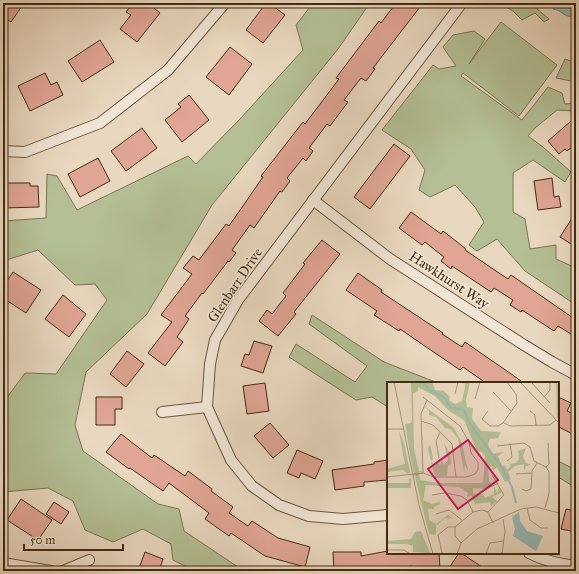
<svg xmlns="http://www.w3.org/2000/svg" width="579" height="574" font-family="'IM FELL Great Primer',serif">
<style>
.green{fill:#b4bf95;stroke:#7c7553}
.water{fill:#97b9b5;stroke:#758073}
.building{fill:#e0a595;stroke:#432b11}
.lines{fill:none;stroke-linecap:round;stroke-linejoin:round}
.minor-casing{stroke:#6c563d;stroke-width:12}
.minor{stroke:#f1e6d6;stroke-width:10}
.labels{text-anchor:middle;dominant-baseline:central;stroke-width:3.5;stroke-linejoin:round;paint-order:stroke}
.street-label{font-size:14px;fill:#432b11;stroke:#f1e6d6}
.inset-river{fill:none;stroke:#97b9b5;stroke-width:2}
.inset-road{fill:none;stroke:#a7937a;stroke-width:1}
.view{fill:#c2185b;fill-opacity:0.15;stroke:#c2185b;stroke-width:2}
.inset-edge{fill:none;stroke:#432b11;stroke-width:2}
</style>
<rect width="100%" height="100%" fill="#e9d8c0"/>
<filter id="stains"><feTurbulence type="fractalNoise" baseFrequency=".005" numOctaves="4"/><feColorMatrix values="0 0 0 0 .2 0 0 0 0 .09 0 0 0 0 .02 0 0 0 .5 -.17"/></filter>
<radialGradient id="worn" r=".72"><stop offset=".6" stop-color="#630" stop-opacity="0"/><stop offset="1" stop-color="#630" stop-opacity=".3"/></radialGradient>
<g class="green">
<polygon points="313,3 370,3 338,49 212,205 147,314 86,372 75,425 83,451 158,504 179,509 184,531 244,571 186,571 187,567 173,560 171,544 143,529 113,542 85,530 73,501 48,488 3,492 3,403 25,373 56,374 107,300 95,284 75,285 38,250 3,261 3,221 46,218 47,174 57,176 77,210 188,156 196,164 239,120 303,50 296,25"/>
<polygon points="499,3 536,3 536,8 549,19 544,22 535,13 522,20 513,11"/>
<polygon points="501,22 557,65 519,116 463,73 461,76 522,120 548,87 562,93 565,104 576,103 576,114 573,111 557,110 535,128 528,136 543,147 571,172 565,182 533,160 513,173 513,212 525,219 530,249 556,245 556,259 576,268 576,305 525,271 497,239 477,251 469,245 484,222 475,207 455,185 430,197 419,190 425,170 411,149 382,130 433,65 439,69 456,66 443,47 453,35 474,31 485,39 469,64"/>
<polygon points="565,59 576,63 576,82 556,78"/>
<polygon points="312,315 384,362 438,383 388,383 388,407 372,397 356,400 289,357 296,344 355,382 367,366 309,324"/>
<polygon points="558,461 576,470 576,488 558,477"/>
</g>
<path class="water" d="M554 3H576V14L572 17C561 15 562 10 553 9Z"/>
<g class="building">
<polygon points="3,3 24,3 11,22 3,17"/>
<polygon points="133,3 138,3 143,7 148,3 160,13 137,42 120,29 131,15 126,12"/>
<polygon points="266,3 269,3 285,15 263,43 246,30"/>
<polygon points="396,3 423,3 373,68 375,69 366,81 361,78 344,100 348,102 330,126 327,124 309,148 313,151 306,161 303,158 287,178 290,181 282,192 280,191 254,228 250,225 232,250 236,253 229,262 228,261 203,294 202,293 185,316 189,319 177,337 183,342 165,366 148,353 172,322 161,315 192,274 183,268 193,256 199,260 226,224 229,226 263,177 261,176 303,122 305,124 339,79 336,78 379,21 381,23"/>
<polygon points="100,40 114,62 82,82 68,61"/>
<polygon points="230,47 252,64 229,95 206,77"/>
<polygon points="45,73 51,85 57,82 63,95 30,111 18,86"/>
<polygon points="189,95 209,120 182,142 165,120 181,107 178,104"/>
<polygon points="571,121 576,127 576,144 567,151 565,149 559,154 548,141"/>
<polygon points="142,128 157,148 126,171 111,151"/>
<polygon points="394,144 410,156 370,209 354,197"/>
<polygon points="98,158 110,181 80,197 68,174"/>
<polygon points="552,178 554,197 559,196 561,207 538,210 534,181"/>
<polygon points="3,183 30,183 30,186 38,186 39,207 3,208"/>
<polygon points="411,212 441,234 443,231 466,249 465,250 508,279 511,275 576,320 576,337 558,326 554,331 522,310 521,312 510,305 513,300 494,288 491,292 452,266 451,269 441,261 444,257 425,242 422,245 399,228"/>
<polygon points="576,212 576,247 560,237"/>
<polygon points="322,240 340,254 294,312 296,314 278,336 259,321 267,310 272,314 286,296 283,293 305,264 303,263"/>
<polygon points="13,272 41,290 26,313 3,298 3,287"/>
<polygon points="358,273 382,290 381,292 443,333 442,334 462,347 465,342 524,383 486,383 463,367 460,370 400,329 399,331 374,315 377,311 346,290"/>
<polygon points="63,295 86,314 69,337 45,319"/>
<polygon points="254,341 272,346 263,373 241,366 245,354 249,355"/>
<polygon points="127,351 144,364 126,387 110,374"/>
<polygon points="265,383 269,411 247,414 243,386"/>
<polygon points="96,397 122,397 122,409 115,409 115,425 96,425"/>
<polygon points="558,397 571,403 567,411 576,415 576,436 559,427 558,429"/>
<polygon points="270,423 289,445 273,458 254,436"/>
<polygon points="121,434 152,458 154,455 185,476 188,471 212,489 211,491 233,507 229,513 248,526 252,521 278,538 310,547 305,567 265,556 231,533 229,536 205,519 209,513 169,483 163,491 130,468 129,469 106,452"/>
<polygon points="297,450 323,461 315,479 301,473 299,478 287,473"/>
<polygon points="388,460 388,480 364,482 364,486 335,490 332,470 374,464 374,462"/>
<polygon points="21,499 52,520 38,540 7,520"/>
<polygon points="54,502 69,512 61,524 46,514"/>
<polygon points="566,509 576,511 576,532 561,529"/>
<polygon points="388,551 388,553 439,553 440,569 412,571 412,566 385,571 334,571 333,552 361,552 361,556"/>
<polygon points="145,552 163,559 159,571 138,571"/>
<polygon points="459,553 461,553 488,571 447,571"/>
</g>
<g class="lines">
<g class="minor-casing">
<g id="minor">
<polyline points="3,151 25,152 100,123 168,70 225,3"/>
<polyline points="313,200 390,259 524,345 552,362 576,375"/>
<polyline points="162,412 207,407"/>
<polyline points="388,515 343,519 309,516 279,505 252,486 231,460 207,407 210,364 215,340 238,300 462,3"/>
<path d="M529 553C544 561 560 564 576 566"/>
<polyline points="3,563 51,571"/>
<polyline points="63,571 89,560"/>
</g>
</g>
<use href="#minor" class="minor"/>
</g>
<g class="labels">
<g class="street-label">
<text transform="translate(449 280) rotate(33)">Hawkhurst Way</text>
<text transform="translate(235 285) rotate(-56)">Glenbarr Drive</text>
</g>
</g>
<g transform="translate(387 382)">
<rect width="172" height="172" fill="#e9d8c0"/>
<path d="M24 0H45L48 8 57 9 63 15 62 18 68 22 75 19 79 0H83L79 18 80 25 86 26 85 37 94 49 114 50 111 56 103 57 101 62 104 72 117 70 111 74 115 84 118 83 120 88 124 83 122 82 129 81 132 77 131 69 139 66 136 74 139 81 144 83 139 84 137 89V82L128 84 121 90 124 97 118 100 110 85 106 88 105 84 101 85 102 99 105 103 100 107 86 106V112H96L98 116 107 112V104L110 111 112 105 115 110 105 115 110 119 104 124 103 120 88 122 84 113 80 115 81 111 72 105 39 103 36 118 45 122 52 120 54 122 47 125V127H41L42 138 49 142 61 133 66 137 58 136 49 144V153L42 152 24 78 18 42 24 41 25 38ZM31 5 48 14 62 29 77 38 90 69 95 70 98 74 96 101H51L33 98 32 91 35 89H32L27 67 26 11 31 9ZM169 0H172V38L170 35ZM37 24 67 46 75 61 81 89 78 83 77 90 71 56 63 47 58 46 49 35 42 33V29ZM12 49 16 58 23 90 21 92 16 88 0 90V87L18 82ZM57 61 63 72 64 82 61 84 60 94H50L47 91 41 67 43 62 46 77 44 79 48 85 49 80 53 83 55 79 57 83 61 78ZM22 97H24V106H0V101H22ZM34 149 43 171 26 170V164L20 162H0V159L24 157 28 150Z" fill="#b4bf95" fill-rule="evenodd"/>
<path d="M132 130 133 139 140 149 156 154 149 169 126 154 128 147 125 135Z" fill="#97b9b5"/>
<path class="inset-river" d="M36 0 42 8 57 15 64 26 77 28 81 39 114 84 125 105 129 121"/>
<path class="inset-road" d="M7 0 32 123 46 172M133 0 172 41M144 0 163 21M106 10 124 29M68 12 71 0M157 15 163 8V0M88 17 93 0M101 29 95 37 103 44H111L116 41 130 21 129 12 120 0M143 29 148 33 149 43M34 39 46 43 65 62 69 95M117 41 123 44 163 43 169 38M0 47H16M110 64 137 61 143 65 147 79 159 85 162 90V112L158 126M52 76 49 59 53 50M120 79 125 75 123 61M159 85 162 82 161 61M129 92 145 91M26 93 36 91 34 32 40 18M0 95 36 91 47 95H79L88 92 91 88V80L84 71 82 60 73 44 36 15M135 107 139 109 144 107 145 89 150 81M96 109 111 101M45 113 58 111 74 114 80 118 86 130M140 126 143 138 154 146H161M101 130 117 113 105 93M49 132 62 128 75 138M74 161 68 154V145L86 130 95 128 101 130 106 141M0 168H17L23 172M55 171 51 153 61 145H68M70 172 74 161 90 147 134 127 149 125 172 131M99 172 103 161 117 159M115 172 118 149 116 137"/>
<path class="view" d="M81 58 111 98 71 127 41 87Z"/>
<rect width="172" height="172" class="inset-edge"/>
</g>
<rect width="579" height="574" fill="none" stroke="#e9d8c0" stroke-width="16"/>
<rect x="4" y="4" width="571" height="566" fill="none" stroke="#432b11" stroke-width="2"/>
<rect x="8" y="8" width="563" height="558" fill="none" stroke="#432b11"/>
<path d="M24 544v6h99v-6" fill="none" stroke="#432b11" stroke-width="2"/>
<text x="30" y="544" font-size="12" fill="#432b11" stroke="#f1e6d6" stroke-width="3" paint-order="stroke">50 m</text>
<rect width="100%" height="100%" filter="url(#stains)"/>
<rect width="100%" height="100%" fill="url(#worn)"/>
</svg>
